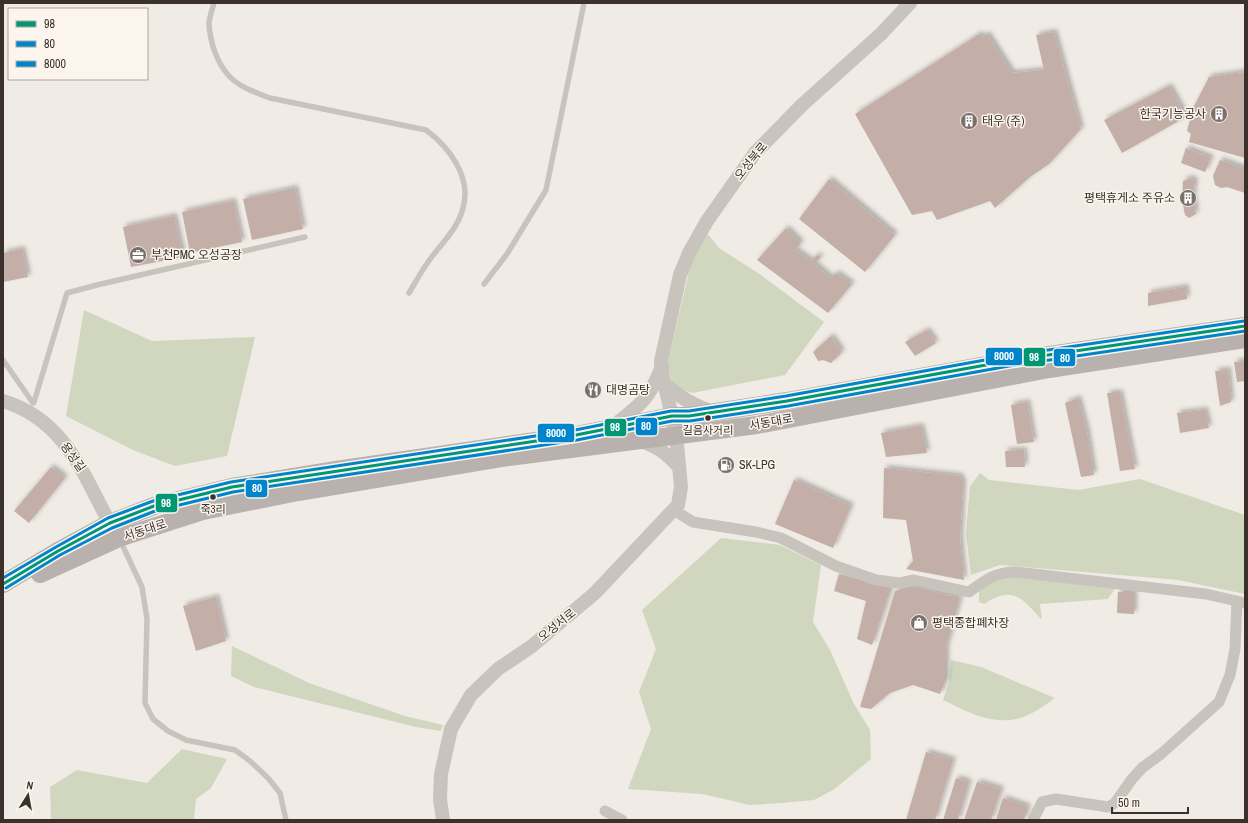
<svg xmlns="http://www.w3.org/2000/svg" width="1248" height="823" font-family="'Archivo Narrow','Noto Sans KR',sans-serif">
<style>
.green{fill:#d1d6bf}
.building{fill:#c3afa7;filter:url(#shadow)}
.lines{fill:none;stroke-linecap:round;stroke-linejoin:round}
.service{stroke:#c9c3be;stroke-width:5.5}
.minor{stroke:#c9c3be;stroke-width:11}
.tertiary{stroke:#c9c3be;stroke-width:14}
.primary{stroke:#b8b1ad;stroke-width:18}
.bus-1-casing{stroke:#fbf5ee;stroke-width:6}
.bus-2-casing{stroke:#fbf5ee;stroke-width:6}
.bus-3-casing{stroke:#fbf5ee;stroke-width:6}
.bus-1{stroke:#009775;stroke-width:3}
.bus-2{stroke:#0085ca;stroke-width:3}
.bus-3{stroke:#0085ca;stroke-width:3}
.bus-dot{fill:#3b302b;stroke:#fbf5ee;stroke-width:1.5}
.labels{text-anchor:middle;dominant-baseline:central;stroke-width:3;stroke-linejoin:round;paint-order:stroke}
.bus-label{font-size:11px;fill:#3b302b;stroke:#fbf5ee}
.poi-label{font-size:12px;fill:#3b302b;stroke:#fbf5ee;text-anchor:start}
.street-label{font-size:12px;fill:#3b302b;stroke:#fbf5ee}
.line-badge{stroke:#fbf5ee;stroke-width:1.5}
.badge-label{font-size:11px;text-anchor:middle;font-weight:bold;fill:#fff}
</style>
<defs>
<filter id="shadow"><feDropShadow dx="3" dy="-3" stdDeviation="2" flood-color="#0004"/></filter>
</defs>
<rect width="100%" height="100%" fill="#f0ebe5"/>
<g class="green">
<polygon points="708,234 719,248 761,275 824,322 785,375 692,393 678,388 671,379 667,365 692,259"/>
<polygon points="84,310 152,341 255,337 227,456 175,466 133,450 66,416"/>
<polygon points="980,473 989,480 1078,490 1140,479 1245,515 1245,594 1178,580 1000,565 971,575 966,534 970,486"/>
<polygon points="721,538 780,545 821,565 813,622 830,650 854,704 870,730 871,759 833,790 814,800 782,803 750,805 702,794 628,789 651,729 639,692 656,649 642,610"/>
<path d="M1014 574 1116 587 1108 599 1040 604 1042 620C1022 598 1013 585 984 604L979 602V590L991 581Z"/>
<polygon points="232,646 309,683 405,716 443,725 441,731 416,727 254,687 231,676"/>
<path d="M951 660 981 667 1055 698C1045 705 1032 715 1020 718 992 726 968 712 943 700L949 683Z"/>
<polygon points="182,749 227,759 211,788 196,799 194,820 51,820 50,787 77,770 147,783"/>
</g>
<g class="building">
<polygon points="1054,32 1081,129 1049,164 1030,177 995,208 990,201 937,220 932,211 912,215 855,114 979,34 982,37 987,34 1012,73 1044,70 1036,35"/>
<polygon points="1245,72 1245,158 1189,142 1191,134 1187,131 1193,108 1209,77"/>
<polygon points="1169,86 1186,117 1122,153 1104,120"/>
<polygon points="1186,148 1211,158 1205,172 1181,163"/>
<polygon points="1220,160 1245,169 1245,193 1227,187 1221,188 1215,185 1213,176"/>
<polygon points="1190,178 1195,181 1193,196 1196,214 1189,218 1185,215 1182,200 1183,181"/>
<polygon points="829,179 895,235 865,272 799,219"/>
<polygon points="295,188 303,229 252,240 243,199"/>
<polygon points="233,201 242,242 190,253 182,212"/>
<polygon points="174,216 183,257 131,267 123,227"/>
<polygon points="786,228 801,243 795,250 811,261 817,255 821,257 814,264 831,278 836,273 852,284 828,313 757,260"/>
<polygon points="22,249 28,277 3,282 3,253"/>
<polygon points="1186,287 1187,299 1148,306 1148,293"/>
<polygon points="927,330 936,343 915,356 905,342"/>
<polygon points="831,336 842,352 831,363 823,360 818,361 813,352"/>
<polygon points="1245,361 1245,381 1237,382 1234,362"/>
<polygon points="1228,370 1231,402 1220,406 1215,371"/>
<polygon points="1107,393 1120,393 1135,469 1120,471"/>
<polygon points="1078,398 1087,432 1094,475 1081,477 1065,403"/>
<polygon points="1027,402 1034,442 1017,444 1011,405"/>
<polygon points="1205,410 1209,428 1180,433 1177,413"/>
<polygon points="921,426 927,453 886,457 881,433"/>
<polygon points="1024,450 1025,467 1006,467 1005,451"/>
<polygon points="51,467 65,478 29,523 14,511"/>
<polygon points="884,468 960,476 963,483 960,539 964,580 906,569 913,561 906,520 883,518"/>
<polygon points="794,480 851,506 833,548 775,524"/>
<polygon points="839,574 891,588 872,645 857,639 866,601 834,591"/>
<polygon points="910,586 960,598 946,648 946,680 940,694 913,685 890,693 871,709 860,707 895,591"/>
<polygon points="1118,592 1134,592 1134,614 1117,613"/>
<polygon points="216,597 226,641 196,651 183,606"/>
<polygon points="926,752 953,760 935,820 906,820"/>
<polygon points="956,778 969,782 958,820 943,820"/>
<polygon points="977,782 1001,789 991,820 964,820"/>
<polygon points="1003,798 1028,807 1024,820 996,820"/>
</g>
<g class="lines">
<g class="service">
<path d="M214 3C212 10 209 18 209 24 210 42 217 63 229 76 239 87 257 93 270 98L426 130C449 147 472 177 463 208 458 229 440 245 428 262 421 272 415 283 409 293"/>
<polyline points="484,284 507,254 546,190 584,3"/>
<polyline points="3,360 33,403"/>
<polyline points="34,402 67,293 97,285 305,237"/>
<polyline points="120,540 142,587 147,619 145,703 153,719 168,731 186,740 235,750 250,761 268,778 280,793 286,820"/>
</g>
<g class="minor">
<path d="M674 510 693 522 756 532 781 538 836 566 876 580 900 583 914 580 969 592C985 580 995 572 1016 572L1206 594 1245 603"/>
<polyline points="605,811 622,820"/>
<polyline points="1033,820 1042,802 1056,799 1108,807 1115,803 1132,779 1142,768 1161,754 1219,702 1230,675 1235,649 1237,601"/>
</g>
<g class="tertiary">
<path d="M665 384C679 397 694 406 713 412"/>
<path d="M3 401C68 421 84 478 114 531"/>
<path d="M612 427C640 405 648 401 662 367"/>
<path d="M641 441C659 447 666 453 679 467"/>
<polyline points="443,820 440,799 441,774 451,729 471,695 498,669 532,646 595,593 678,505 681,487 676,434 662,373 661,361 680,275 689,253 707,221 755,153 802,105 881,34 910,3"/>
</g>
<g class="primary">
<polyline points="40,574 119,538 203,511 298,492 501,458 757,425 1049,369 1245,339"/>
<polyline points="3,584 58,551 110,523 154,506 232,487 336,470 576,435 672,416 689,416 787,401 1008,361 1245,326"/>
</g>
<g class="bus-1-casing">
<polyline id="bus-1" points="3,584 58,551 110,523 154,506 232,487 576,435 672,416 689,416 787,401 1008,361 1245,326"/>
</g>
<g class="bus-2-casing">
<polyline id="bus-2" points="6,588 60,555 112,528 155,511 233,492 577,440 672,421 690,421 788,406 1009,366 1245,331"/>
</g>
<g class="bus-3-casing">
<polyline id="bus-3" points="3,578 56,547 108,518 153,501 231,482 575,430 671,411 689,411 786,396 1007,356 1244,321"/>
</g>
<use href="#bus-1" class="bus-1"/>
<use href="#bus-2" class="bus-2"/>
<use href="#bus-3" class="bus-3"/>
</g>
<defs>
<g id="building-disc" transform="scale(0.9)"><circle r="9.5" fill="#7a716c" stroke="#fbf5ee"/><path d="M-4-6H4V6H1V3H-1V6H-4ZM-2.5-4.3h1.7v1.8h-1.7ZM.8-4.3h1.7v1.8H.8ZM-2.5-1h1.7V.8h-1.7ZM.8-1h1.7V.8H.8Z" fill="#fff"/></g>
<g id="office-disc" transform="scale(0.9)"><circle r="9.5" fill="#7a716c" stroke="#fbf5ee"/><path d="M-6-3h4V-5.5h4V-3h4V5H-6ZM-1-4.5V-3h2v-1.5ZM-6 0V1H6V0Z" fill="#fff"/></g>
<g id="restaurant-disc" transform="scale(0.9)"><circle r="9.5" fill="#7a716c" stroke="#fbf5ee"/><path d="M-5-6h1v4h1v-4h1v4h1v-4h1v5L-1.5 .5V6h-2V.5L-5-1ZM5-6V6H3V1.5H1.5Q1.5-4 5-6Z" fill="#fff"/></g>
<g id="fuel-disc" transform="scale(0.9)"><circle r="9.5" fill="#7a716c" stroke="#fbf5ee"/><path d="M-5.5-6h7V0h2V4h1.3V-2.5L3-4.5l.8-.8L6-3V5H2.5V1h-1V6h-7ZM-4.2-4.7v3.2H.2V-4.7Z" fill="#fff"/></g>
<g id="shop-disc" transform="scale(0.9)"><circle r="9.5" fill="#7a716c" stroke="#fbf5ee"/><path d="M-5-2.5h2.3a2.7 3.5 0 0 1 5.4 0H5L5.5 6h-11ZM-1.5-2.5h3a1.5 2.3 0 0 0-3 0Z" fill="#fff"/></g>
</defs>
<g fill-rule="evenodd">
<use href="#building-disc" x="1219" y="114"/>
<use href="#building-disc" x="969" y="121"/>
<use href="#building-disc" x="1188" y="198"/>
<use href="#office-disc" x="138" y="255"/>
<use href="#restaurant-disc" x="593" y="390"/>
<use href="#fuel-disc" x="726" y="465"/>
<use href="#shop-disc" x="919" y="623"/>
</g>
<g class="bus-dot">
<circle cx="708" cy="418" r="3.5"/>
<circle cx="213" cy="497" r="3.5"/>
</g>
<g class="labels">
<g class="bus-label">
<text x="708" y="430">길음사거리</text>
<text x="213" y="509">죽3리</text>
</g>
<g class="poi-label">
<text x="1206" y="114" text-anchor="end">한국기능공사</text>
<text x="982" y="121">태우 (주)</text>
<text x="1175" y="198" text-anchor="end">평택휴게소 주유소</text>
<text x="151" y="255">부천PMC 오성공장</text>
<text x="606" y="390">대명곰탕</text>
<text x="739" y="465">SK-LPG</text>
<text x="932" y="623">평택종합폐차장</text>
</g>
<g class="street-label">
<text transform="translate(751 161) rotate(-51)">오성북로</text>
<text transform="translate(771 422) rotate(-10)">서동대로</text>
<text transform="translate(73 457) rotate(55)">용성길</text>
<text transform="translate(145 530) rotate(-18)">서동대로</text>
<text transform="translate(557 625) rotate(-39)">오성서로</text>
</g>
</g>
<g class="line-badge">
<rect x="985" y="347" width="38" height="19" rx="4" fill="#0085ca"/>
<rect x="1023" y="347" width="23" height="20" rx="4" fill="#009775"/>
<rect x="1053" y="348" width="23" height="19" rx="4" fill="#0085ca"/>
<rect x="635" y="417" width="23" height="19" rx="4" fill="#0085ca"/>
<rect x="604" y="418" width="23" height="19" rx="4" fill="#009775"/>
<rect x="537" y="423" width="38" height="20" rx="4" fill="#0085ca"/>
<rect x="245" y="479" width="23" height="19" rx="4" fill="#0085ca"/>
<rect x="155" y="493" width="23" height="20" rx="4" fill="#009775"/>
</g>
<g class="badge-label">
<text x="1004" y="360">8000</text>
<text x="1034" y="361">98</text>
<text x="1065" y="362">80</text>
<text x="646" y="430">80</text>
<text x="615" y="431">98</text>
<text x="556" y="437">8000</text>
<text x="257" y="492">80</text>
<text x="166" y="507">98</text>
</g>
<rect width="1248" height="823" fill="none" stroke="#3b302b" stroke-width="8"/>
<rect x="8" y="8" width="140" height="72" fill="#fbf5ee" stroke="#aea6a0"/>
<rect x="16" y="21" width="20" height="6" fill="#009775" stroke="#aea6a0"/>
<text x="44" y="28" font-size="12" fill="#3b302b">98</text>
<rect x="16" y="41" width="20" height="6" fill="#0085ca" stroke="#aea6a0"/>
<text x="44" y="48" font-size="12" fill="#3b302b">80</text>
<rect x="16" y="61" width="20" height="6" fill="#0085ca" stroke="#aea6a0"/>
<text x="44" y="68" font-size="12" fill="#3b302b">8000</text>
<g transform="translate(28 795) rotate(11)" stroke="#fbf5ee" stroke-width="3" paint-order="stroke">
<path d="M0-3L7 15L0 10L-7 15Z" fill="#3b302b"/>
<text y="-6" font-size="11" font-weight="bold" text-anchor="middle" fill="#3b302b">N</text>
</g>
<path d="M1112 807v6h76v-6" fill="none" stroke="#3b302b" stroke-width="2"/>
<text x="1118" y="807" font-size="12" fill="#3b302b" stroke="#fbf5ee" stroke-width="3" paint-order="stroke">50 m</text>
</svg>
